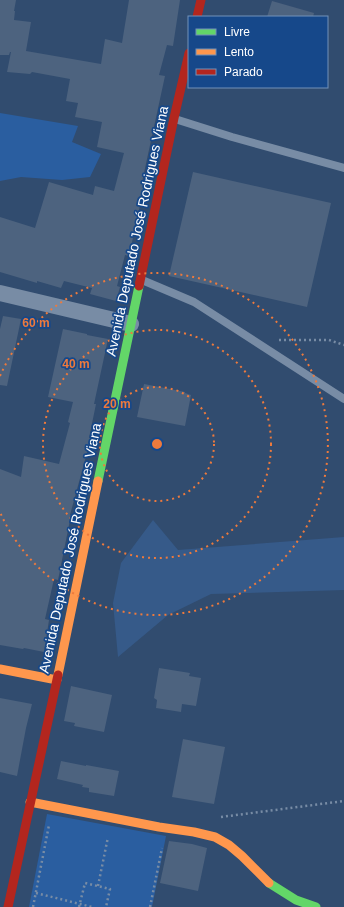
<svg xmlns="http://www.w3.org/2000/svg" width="344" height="907" font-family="Arial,sans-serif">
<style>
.green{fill:#2a5ea0}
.water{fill:#365a89}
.building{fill:#4d637f}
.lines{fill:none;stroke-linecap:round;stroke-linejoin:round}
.path{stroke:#788ca5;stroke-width:2.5;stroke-dasharray:2 3;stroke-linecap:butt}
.lane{stroke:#788ca5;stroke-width:8}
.street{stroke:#788ca5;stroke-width:16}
.fast{stroke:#63d668;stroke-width:9}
.slow{stroke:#ff974d;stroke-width:9}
.jam{stroke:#b3261e;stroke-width:9}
.ring{fill:none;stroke:#ed7a3d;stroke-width:2;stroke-dasharray:2 4}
.labels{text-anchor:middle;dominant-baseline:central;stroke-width:3.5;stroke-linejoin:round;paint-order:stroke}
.street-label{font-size:14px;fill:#fff;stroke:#16488a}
.centre{fill:#ed7a3d;stroke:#16488a;stroke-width:2}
.ring-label{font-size:12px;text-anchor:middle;font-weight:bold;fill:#ed7a3d;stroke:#16488a;stroke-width:3.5;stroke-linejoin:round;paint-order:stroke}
</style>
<rect width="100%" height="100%" fill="#314c6f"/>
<g class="green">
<polygon points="0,113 78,126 72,142 101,154 90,177 62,180 21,177 0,181"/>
<polygon points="47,814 166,836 152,907 29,907"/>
</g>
<polygon class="water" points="153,520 178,550 344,537 344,590 211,594 168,615 118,657 113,603 121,563"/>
<g class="building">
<polygon points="0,0 16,0 14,11 15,11 14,20 31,22 26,51 101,64 105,39 122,43 129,0 180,0 173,46 167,45 159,75 165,76 142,182 145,182 129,256 125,255 117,286 120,287 116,301 90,294 92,288 64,281 61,288 37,281 37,283 0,272 0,217 35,228 49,182 93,195 95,186 114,191 124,153 97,147 102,122 75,117 78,103 66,101 70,79 32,72 30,74 7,72 11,52 10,52 9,55 0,55"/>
<polygon points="272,1 314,13 313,17 267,17"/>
<polygon points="193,172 331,203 307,307 169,276"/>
<polygon points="3,316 21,319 7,386 0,385 0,329"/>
<polygon points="63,329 87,334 87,335 108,339 94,404 96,404 89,438 91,438 70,515 71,515 58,580 54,579 45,619 49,620 44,652 24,648 23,649 0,645 0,469 21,477 24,456 59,464 70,423 68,422 73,402 48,397"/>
<polygon points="144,384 185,392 185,393 191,395 185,426 137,417"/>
<polygon points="159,668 190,673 189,676 201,678 196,706 182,704 181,712 156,708 157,700 154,698"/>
<polygon points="71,686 112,695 104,732 74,726 75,723 64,721"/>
<polygon points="0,698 32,704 26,728 17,776 0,772"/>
<polygon points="183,739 225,747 214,804 172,797"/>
<polygon points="61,761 86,766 86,765 119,771 114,796 89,792 89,788 82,787 83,785 57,779"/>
<polygon points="169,841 192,844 207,848 198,891 160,883"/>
</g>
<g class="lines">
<g class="path">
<polyline points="279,340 329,340 344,345"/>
<polyline points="221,817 344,801"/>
<polyline points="98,886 108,837"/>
<polyline points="36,893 92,907"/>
<polyline points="33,907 49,825"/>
<polyline points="79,907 85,883 110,889 106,907"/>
<polyline points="150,907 162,848"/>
</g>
<g class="lane">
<polyline points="175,119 232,137 344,168"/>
<polyline points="142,280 194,302 344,399"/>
</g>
<polyline class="street" points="0,293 131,324"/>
<g class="fast">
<polyline points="98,481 139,286"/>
<polyline points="269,883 296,900 316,907"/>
</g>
<g class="slow">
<polyline points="0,669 57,680"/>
<polyline points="58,675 98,481"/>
<polyline points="30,802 159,827 194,832 215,837 229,845 242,856 269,883"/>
</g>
<g class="jam">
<polyline points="197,17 201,0"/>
<polyline points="139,286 174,118 189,53"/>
<polyline points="8,907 58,675"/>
</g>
</g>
<g class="ring">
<circle cx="157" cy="444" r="57"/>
<circle cx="157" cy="444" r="114"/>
<path d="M0 376A171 171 0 1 1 0 512"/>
</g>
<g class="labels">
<g class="street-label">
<text transform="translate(137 231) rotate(-78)">Avenida Deputado José Rodrigues Viana</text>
<text transform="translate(70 548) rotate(-78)">Avenida Deputado José Rodrigues Viana</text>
</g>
</g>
<circle cx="157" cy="444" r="6" class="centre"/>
<g class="ring-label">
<text x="36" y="327">60 m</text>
<text x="76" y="368">40 m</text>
<text x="117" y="408">20 m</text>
</g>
<rect x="188" y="16" width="140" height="72" fill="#16488a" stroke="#7391b9"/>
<rect x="196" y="29" width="20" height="6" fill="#63d668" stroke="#7391b9"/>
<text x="224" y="36" font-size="12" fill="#ffffff">Livre</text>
<rect x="196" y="49" width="20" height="6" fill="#ff974d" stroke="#7391b9"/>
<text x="224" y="56" font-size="12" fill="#ffffff">Lento</text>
<rect x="196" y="69" width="20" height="6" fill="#b3261e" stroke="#7391b9"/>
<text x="224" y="76" font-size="12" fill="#ffffff">Parado</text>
</svg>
